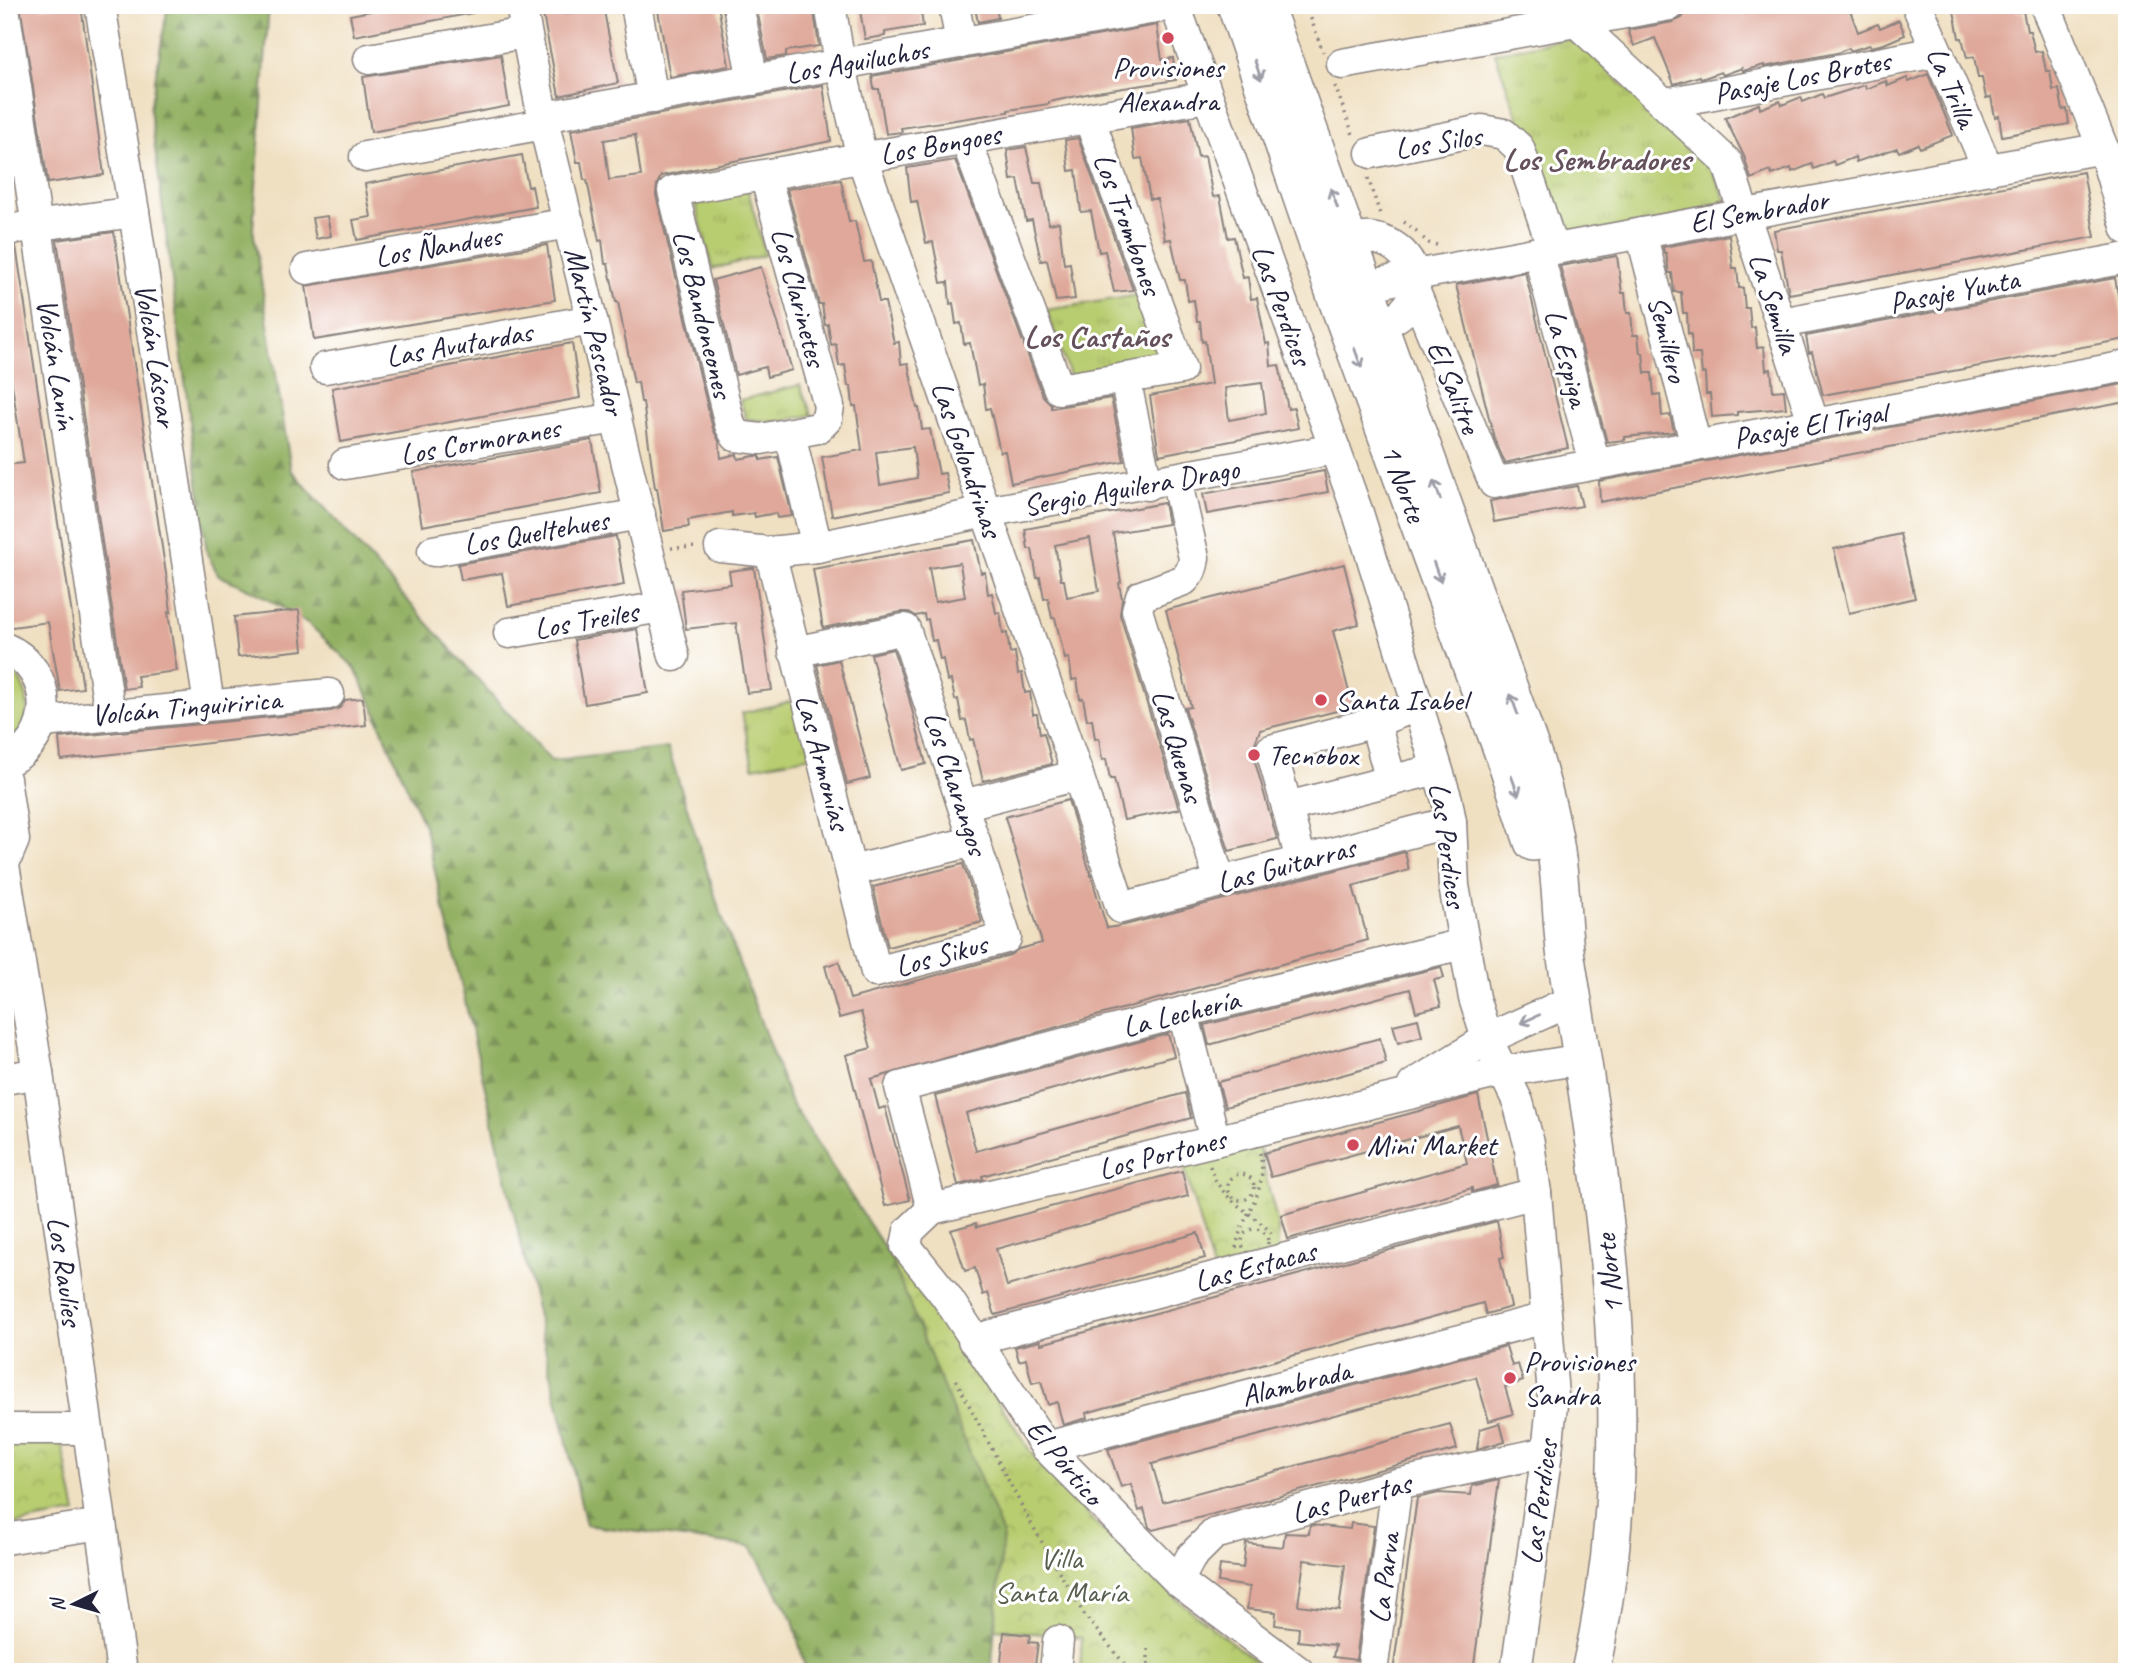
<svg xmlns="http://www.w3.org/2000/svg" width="2132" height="1677" font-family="Caveat,sans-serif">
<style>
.grass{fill:url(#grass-tufts);stroke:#6d7755;stroke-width:2}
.forest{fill:url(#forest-firs);stroke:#5a694e;stroke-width:2}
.park{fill:url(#park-crowns);stroke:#6d7755;stroke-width:2}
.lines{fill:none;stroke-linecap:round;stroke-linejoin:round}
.stream{stroke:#3faebc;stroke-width:6}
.building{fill:#dfa89a;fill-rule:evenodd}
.minor-casing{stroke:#89817e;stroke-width:33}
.major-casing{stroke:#89817e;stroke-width:40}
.path{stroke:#89817e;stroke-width:3.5;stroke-dasharray:2 5;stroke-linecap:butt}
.minor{stroke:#fff;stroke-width:30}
.major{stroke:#fff;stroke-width:37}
.oneway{stroke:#9c9ca7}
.poi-dot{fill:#d1495b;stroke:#fff;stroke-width:2.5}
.labels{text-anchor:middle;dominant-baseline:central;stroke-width:6;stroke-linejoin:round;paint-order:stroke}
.street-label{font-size:30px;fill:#22223b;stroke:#fff}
.poi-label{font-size:30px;fill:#22223b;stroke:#fff;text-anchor:start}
.park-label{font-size:30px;fill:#565e4d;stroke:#fff}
.neighbourhood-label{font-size:32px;font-weight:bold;fill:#64515c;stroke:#fff}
</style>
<defs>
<pattern id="grass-tufts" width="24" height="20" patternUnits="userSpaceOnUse" patternTransform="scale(1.75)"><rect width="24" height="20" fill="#b8cc6f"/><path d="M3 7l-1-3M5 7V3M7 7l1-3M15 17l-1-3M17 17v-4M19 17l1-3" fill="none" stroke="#9eaf61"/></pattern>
<pattern id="forest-firs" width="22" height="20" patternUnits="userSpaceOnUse" patternTransform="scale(1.75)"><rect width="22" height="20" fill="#92b062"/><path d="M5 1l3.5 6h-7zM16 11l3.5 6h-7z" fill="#778f52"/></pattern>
<pattern id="park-crowns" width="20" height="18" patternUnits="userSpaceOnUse" patternTransform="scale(1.75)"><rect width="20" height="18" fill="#b8cc6f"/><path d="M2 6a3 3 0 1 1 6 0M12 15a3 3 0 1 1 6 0" fill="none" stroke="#9eaf61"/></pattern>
</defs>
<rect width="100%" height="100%" fill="#fff"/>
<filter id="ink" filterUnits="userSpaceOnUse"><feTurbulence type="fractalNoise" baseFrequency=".0143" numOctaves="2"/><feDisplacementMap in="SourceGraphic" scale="14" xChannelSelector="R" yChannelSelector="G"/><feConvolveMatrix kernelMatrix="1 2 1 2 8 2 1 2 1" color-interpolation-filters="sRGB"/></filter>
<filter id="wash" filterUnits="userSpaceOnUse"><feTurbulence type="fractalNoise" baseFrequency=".00686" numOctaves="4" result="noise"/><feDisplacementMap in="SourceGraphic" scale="28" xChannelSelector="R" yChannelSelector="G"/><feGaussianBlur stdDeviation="1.57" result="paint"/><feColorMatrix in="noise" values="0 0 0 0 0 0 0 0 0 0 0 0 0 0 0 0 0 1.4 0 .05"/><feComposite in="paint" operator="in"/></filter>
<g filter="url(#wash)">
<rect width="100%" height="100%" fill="#f0e0c2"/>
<g class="grass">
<polygon points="1568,38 1580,44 1712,170 1729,206 1562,243 1495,53"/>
<polygon points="747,186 765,255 713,269 694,200"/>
<polygon points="1139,295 1163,362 1071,378 1046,310"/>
<polygon points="800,385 812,415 776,422 746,419 740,400"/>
<path d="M5 666C34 685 36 726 5 744Z"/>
<polygon points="797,700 812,756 753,767 742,713"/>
</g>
<polygon class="forest" points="168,5 269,5 253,229 291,470 551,761 668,748 719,908 790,1101 891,1258 1003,1535 991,1672 806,1672 793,1620 751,1547 586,1525 425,828 377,718 380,720 354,667 309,624 257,593 218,575 207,553 150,109"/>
<g class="park">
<polygon points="1258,1147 1269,1165 1259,1150 1278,1225 1278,1254 1213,1270 1183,1164 1197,1163"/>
<polygon points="891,1258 921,1281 1036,1460 1105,1533 1179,1601 1269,1672 1080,1672 1082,1638 995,1629 1003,1535"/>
<polygon points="5,1438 61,1441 76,1513 5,1526"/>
</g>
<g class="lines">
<polyline class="stream" points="2126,5 2127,6"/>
</g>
<g id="blocks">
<g class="building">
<polygon points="20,5 39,5 39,8 81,5 104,175 48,183"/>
<polygon points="473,5 473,13 354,36 350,15 402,5"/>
<polygon points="541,5 563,5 565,14 603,6 618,83 559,96"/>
<polygon points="657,5 718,5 729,66 670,77"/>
<polygon points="756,5 813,5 819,46 786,51 786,56 767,59"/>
<polygon points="859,5 920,5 923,26 885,32 885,36 865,39"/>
<polygon points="996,5 998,18 978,22 975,8"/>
<polygon points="1709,5 1848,5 1858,32 1878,24 1880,28 1899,20 1905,35 1884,44 1871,47 1870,45 1850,51 1849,48 1837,53 1764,67 1764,65 1743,71 1742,68 1723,75 1721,72 1707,77 1701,79 1700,76 1674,84 1655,38 1634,46 1628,30 1673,22 1682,18 1687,9 1689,8 1691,13"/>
<polygon points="1953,5 2016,5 2017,12 2023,11 2027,31 2030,31 2035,52 2042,51 2046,71 2050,71 2053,90 2059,89 2063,110 2067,109 2069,124 2002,136 1999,116 1995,117 1991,97 1986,98 1982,78 1978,78 1974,57 1967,58 1962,38 1959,38"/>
<polygon points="1157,25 1162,60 1173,58 1176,80 1091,93 1049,102 1049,104 1008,110 1008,112 901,128 902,132 886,134 879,89 874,89 872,76"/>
<polygon points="501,55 509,106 371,132 363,77"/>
<polygon points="1928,74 1953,135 1920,148 1918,144 1899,152 1897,148 1856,162 1855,157 1835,165 1833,161 1814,169 1812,164 1792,172 1791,168 1772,175 1770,171 1751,179 1744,156 1725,118 1759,104 1760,109 1780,101 1782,105 1801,97 1803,102 1822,94 1824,98 1865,85 1866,89 1886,81 1888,86 1907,78 1909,82"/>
<path d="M823 85 831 141 661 176 657 185 656 195 713 429 719 441 721 458 737 454 738 459 755 456H760V460L778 457 792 516 777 518 776 513 755 517 754 513 732 516V512L688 520 689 527 664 531 657 488H655L643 402H641L638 382 634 383 618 302H616L608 264H605L602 240 599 241 587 180H584L581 162H577L571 130ZM635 135 641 176 609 180 604 140Z"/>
<path d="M1190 118 1198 157 1205 156 1213 197 1220 196 1228 238 1234 237 1243 278 1248 277 1251 299 1257 298 1266 344 1269 343 1271 366 1279 365 1288 409 1294 408 1298 428 1159 455 1150 396 1211 384 1205 341 1202 342 1200 321H1197L1194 300 1188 301 1185 280H1180L1171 239 1165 240 1157 199H1150L1142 158 1135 159 1131 128ZM1262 383 1266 413 1229 420 1225 388Z"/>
<polygon points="1078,138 1133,290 1114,292 1105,251 1099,252 1091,211 1081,212 1076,170 1069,171 1065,140"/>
<polygon points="1026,147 1034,183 1041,183 1049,224 1059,222 1064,264 1070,263 1075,299 1056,301 1047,260 1041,261 1032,220 1026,221 1018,179 1011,180 1007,150"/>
<polygon points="522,155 528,187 532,186 536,207 357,240 353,220 371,217 365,184"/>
<polygon points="955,160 1043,396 1051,404 1051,408 1111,398 1124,461 1011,483 1005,451 1000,452 990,408 986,409 983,384 978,385 970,343 964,344 961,323 956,324 953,303 950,304 948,282 941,283 933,242 926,243 917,201 911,202 907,168"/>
<polygon points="2083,172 2095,237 1789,294 1781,250 1777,250 1774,230"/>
<path d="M841 180 849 222 855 221 864 262 871 261 879 302H885L894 343 899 342 901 364 908 363 917 408H919L922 430 930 429 939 474 945 473 949 493 832 516 822 457 862 450 856 406H853L851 386H848L845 365 839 366 836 344 831 345 828 324 825 325 822 304H819L787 189ZM913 447 917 478 880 485 876 452Z"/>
<polygon points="327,216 331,236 316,239 312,218"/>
<polygon points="114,232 167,580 171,612 168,612 177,671 137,676 139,687 124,689 57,240"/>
<polygon points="1729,235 1733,268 1737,268 1739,288 1743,288 1745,308 1749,308 1751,328 1755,327 1757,348 1764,347 1766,370 1771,369 1773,391 1784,390 1786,408 1737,412 1737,415 1712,417 1710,394 1706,394 1705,373 1702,374 1700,354 1692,354 1691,334 1688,334 1687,313 1683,313 1681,292 1674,292 1672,273 1669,273 1666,253 1664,253 1663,247"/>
<polygon points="547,245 555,300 314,340 306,286"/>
<polygon points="16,246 83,688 60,691 48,622 5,628 5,465 24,463 5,339 5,247"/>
<polygon points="1617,256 1622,293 1625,293 1627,313 1631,313 1633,335 1638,335 1640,353 1643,353 1645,373 1652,373 1654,395 1660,394 1662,416 1670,415 1674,432 1625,437 1625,440 1607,442 1560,266"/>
<polygon points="761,267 792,370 767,377 765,367 736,375 713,280"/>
<polygon points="1525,272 1568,448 1505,463 1494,438 1456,285"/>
<polygon points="2115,278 2126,339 1823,395 1812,352 1809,353 1806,336"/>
<polygon points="572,343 580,398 341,442 332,388"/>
<polygon points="2123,384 2126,402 1600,502 1599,481"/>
<polygon points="592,440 601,493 422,526 413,472"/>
<polygon points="1324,471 1328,492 1207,514 1203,494"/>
<polygon points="1577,486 1582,506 1494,522 1490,501"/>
<path d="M1164 503 1168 524 1113 533 1121 582 1119 583 1122 599 1120 615 1179 809 1124 820 1114 779H1110L1106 759 1102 760 1099 738 1095 739 1092 719 1087 720 1083 698 1080 699 1077 679 1072 680 1069 658 1065 659 1055 618H1052L1048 598 1044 599 1040 577 1037 578 1032 549H1028L1025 529ZM1090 538 1099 591 1067 597 1064 580H1061L1055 545Z"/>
<polygon points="1900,534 1915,598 1849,613 1834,549"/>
<polygon points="616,536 624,585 508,606 502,573 461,580 458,564"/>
<path d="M974 540 981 573 985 572 988 594 992 593 996 613 1000 612 1003 634 1007 633 1010 653 1015 652 1018 674 1022 673 1025 693 1030 692 1033 714H1037L1040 734 1044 733 1052 764 983 781 973 739 970 740 966 720 962 721 958 699 955 700 951 680 947 681 943 659 940 660 936 640 932 641 928 619 925 620 924 614 916 616 909 612H901L823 628 813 569ZM960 563 965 597 935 602 929 568Z"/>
<polygon points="1344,564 1359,624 1333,631 1353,707 1260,730 1252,751 1277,839 1229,851 1185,708 1191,707 1166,610"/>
<polygon points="752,568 754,568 772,690 747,693 736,623 686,629 681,590 731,584 729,571"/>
<polygon points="299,610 303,650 238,657 234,617"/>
<polygon points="637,629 648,693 585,704 574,640"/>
<polygon points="893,649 908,694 926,764 901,770 871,654"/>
<polygon points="839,660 870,778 847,784 817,665"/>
<polygon points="363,698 366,725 61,760 59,738 331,711 340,708 345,700"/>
<polygon points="1068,800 1107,928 1125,925 1405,852 1409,870 1353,886 1368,940 871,1079 879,1109 885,1107 910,1200 885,1206 846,1055 871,1048 861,1012 839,1018 825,966 839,962 850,999 1010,955 1019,949 1042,943 1005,817"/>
<polygon points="963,864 982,922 888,947 873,887"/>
<polygon points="1441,967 1444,978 1434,980 1441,1006 1416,1012 1410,989 1209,1045 1204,1025"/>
<polygon points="1418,1019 1422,1036 1398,1043 1393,1025"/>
<polygon points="1168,1034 1174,1056 966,1113 976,1151 1185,1093 1191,1118 982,1176 983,1179 958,1185 935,1096"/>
<polygon points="1380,1038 1386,1063 1225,1107 1218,1082"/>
<polygon points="1478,1095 1497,1185 1472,1192 1472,1188 1288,1239 1281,1215 1467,1163 1458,1126 1271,1177 1264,1153"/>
<polygon points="1182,1171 1188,1196 996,1249 1007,1286 1198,1233 1205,1258 995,1315 988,1293 983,1295 975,1268 965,1271 951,1230 976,1223 977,1227"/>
<polygon points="1497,1221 1504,1257 1500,1258 1511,1307 1486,1314 1483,1303 1143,1397 1086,1413 1087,1418 1063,1425 1057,1402 1048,1405 1041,1381 1032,1383 1026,1359 1019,1361 1015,1347 1040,1341 1041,1344"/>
<polygon points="1506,1346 1512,1366 1518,1364 1523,1381 1505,1387 1513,1414 1489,1421 1476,1377 1152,1464 1163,1502 1450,1424 1457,1449 1153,1530 1149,1527 1144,1509 1139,1511 1131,1484 1121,1487 1108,1449"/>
<polygon points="1500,1423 1505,1441 1477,1449 1480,1429"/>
<polygon points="1499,1480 1473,1672 1393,1672 1417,1498 1439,1493 1471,1495 1472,1486"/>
<path d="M1351 1523 1374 1526 1356 1660 1333 1657 1335 1645 1298 1641 1299 1628 1275 1625 1276 1612 1247 1609 1250 1587 1218 1582 1220 1565 1243 1568 1246 1543 1283 1547 1285 1533 1309 1534 1310 1526 1312 1525 1350 1529ZM1304 1560 1345 1565 1339 1610 1298 1605Z"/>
<polygon points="1004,1632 1030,1635 1029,1642 1038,1643 1034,1672 1000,1672"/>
</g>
</g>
</g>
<g filter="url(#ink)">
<use href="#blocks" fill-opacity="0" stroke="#89817e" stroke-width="2"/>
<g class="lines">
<g class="minor-casing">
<g id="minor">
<polyline points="100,5 134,212 209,705"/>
<polyline points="521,5 544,124 674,656"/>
<polyline points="636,5 653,98"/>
<polyline points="738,5 753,80"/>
<polyline points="830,5 840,63 862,158 1078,775 1121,908 1451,822"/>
<polyline points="954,5 961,43"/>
<polyline points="1175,5 1358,513 1447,800 1451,822 1454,886 1474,998 1487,1039 1518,1102 1529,1143 1536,1193 1553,1395 1547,1452 1516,1672"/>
<polyline points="1558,5 1727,162 1814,424"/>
<polyline points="1917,5 1988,169"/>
<polyline points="2045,5 2103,148 2127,229"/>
<polyline points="5,14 110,714"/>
<polyline points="369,59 526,33"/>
<polyline points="1342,64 1670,5"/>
<polyline points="1666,103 1937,52"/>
<polyline points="543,117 1172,5"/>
<polyline points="966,140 1059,389 1181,369 1089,118"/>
<polyline points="1371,153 1482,130 1504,134 1519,148 1553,249"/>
<polyline points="365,157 544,124"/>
<polyline points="765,175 829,406 827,419 818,428 761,439 736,436 730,425 673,191 1207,97"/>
<polyline points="5,230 134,212"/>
<polyline points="1641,233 1696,446"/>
<path d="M1349 240C1356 239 1364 237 1371 238 1422 245 1435 311 1377 325"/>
<polyline points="1538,252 1595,464"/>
<polyline points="307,269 569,223"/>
<polyline points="1343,292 1415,275 2103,148"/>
<polyline points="1415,292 1494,483 2127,366"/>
<polyline points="1781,323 2127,258"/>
<polyline points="325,368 592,320"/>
<polyline points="1125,378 1147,485"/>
<polyline points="790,434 817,547"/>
<polyline points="345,464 616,418"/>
<path d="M1176 479 1194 558C1193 567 1191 573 1184 580L1141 596 1137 610 1220 882"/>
<polyline points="720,547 770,552 817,547 986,512 1335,449"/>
<polyline points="433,551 640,514"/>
<path d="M770 552C805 692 842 832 876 972L1006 938 905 629 794 652"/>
<polyline points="509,633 662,607"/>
<path d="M5 648C56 669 57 741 5 762"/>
<polyline points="1417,706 1375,722 1271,750 1287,807 1437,769"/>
<polyline points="43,722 329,694"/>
<polyline points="1375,722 1391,781"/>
<polyline points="5,779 14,840 5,861"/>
<polyline points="963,805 1078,775"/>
<polyline points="1287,807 1301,861"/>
<polyline points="5,871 38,1073 122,1672"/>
<polyline points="851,871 975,841"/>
<polyline points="1183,1012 1215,1141"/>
<polyline points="5,1079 38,1073"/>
<polyline points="1413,1085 1487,1039 1573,1000"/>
<polyline points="932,1209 900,1087 1183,1012 1463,944"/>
<polyline points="932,1209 1501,1072 1583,1059"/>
<polyline points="932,1209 909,1231 906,1246 946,1296 1046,1447 1178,1581 1299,1672"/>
<polyline points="973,1340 1536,1193"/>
<polyline points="5,1429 87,1429"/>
<polyline points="1046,1447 1546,1318"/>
<polyline points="5,1539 101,1524"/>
<polyline points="1178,1581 1191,1557 1214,1534 1397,1484 1547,1452"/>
<polyline points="1055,1672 1058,1641"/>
<polyline points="1372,1672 1397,1484"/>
</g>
</g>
<g class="major-casing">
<g id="major">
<polyline points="1236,5 1335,294 1507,763 1533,842"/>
<path d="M1264 5 1535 761C1544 793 1553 825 1557 859 1562 894 1561 929 1567 964 1605 1197 1645 1438 1590 1672"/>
</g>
</g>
<g class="path">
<polyline points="1306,5 1323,52"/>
<polyline points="1335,86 1354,137"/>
<polyline points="1368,178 1381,217"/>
<polyline points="1404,222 1418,232"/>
<polyline points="1423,238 1429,243 1437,245"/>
<polyline points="671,548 698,547"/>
<path d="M1210 1166C1218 1200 1253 1211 1274 1236"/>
<circle cx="1241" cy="1187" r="13"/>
<circle cx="1255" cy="1242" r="13"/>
<path d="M1236 1248C1242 1211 1269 1195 1260 1153"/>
<polyline points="956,1380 1028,1518 1085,1616 1131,1672"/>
<polyline points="1148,1672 1148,1647"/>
</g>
<use href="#minor" class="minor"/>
<use href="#major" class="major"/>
</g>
<defs><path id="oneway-shaft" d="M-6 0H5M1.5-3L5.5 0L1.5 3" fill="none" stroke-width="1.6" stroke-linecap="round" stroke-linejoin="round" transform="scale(1.75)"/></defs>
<g class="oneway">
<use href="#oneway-shaft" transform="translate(1258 70) rotate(71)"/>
<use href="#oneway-shaft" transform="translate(1334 198) rotate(-110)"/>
<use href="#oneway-shaft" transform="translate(1358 358) rotate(70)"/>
<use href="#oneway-shaft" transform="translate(1437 490) rotate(-110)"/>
<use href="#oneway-shaft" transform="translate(1437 572) rotate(70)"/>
<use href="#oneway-shaft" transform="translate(1514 704) rotate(-110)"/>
<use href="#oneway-shaft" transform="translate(1515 786) rotate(70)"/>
<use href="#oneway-shaft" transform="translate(1530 1019) rotate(156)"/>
</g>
</g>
<g class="poi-dot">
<circle cx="1168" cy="38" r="7"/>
<circle cx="1321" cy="700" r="7"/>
<circle cx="1254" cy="755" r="7"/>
<circle cx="1353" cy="1145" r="7"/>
<circle cx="1510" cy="1378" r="7"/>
</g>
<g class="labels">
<g class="street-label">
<text transform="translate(857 61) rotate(-10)">Los Aguiluchos</text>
<text transform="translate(1802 77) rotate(-11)">Pasaje Los Brotes</text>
<text transform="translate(1952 87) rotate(67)">La Trilla</text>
<text transform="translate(1438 142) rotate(-9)">Los Silos</text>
<text transform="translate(940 144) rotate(-10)">Los Bongoes</text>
<text transform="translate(1759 211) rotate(-10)">El Sembrador</text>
<text transform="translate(1128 224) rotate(70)">Los Trombones</text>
<text transform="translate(438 246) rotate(-10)">Los Ñandues</text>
<text transform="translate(1954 291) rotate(-11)">Pasaje Yunta</text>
<text transform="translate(799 297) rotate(75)">Los Clarinetes</text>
<text transform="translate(1774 303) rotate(72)">La Semilla</text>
<text transform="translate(1282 305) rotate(70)">Las Perdices</text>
<text transform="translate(703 314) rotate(76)">Los Bandoneones</text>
<text transform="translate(595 331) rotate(76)">Martín Pescador</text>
<text transform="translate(1668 339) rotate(76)">Semillero</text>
<text transform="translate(459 344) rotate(-10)">Las Avutardas</text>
<text transform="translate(156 355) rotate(81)">Volcán Láscar</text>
<text transform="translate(1567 358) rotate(75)">La Espiga</text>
<text transform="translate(57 364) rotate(81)">Volcán Lanín</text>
<text transform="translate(1454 387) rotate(68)">El Salitre</text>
<text transform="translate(1810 425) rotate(-10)">Pasaje El Trigal</text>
<text transform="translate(480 441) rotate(-10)">Los Cormoranes</text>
<text transform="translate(967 459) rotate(71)">Las Golondrinas</text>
<text transform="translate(1404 483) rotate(70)">1 Norte</text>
<text transform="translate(1131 487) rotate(-10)">Sergio Aguilera Drago</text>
<text transform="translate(536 532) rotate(-10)">Los Queltehues</text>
<text transform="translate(586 620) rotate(-10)">Los Treiles</text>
<text transform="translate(186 707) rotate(-5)">Volcán Tinguiririca</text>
<text transform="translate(1178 746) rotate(73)">Las Quenas</text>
<text transform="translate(823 762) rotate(75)">Las Armonías</text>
<text transform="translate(956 783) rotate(72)">Los Charangos</text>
<text transform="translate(1448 845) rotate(82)">Las Perdices</text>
<text transform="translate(1286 865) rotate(-15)">Las Guitarras</text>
<text transform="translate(941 955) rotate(-15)">Los Sikus</text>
<text transform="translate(1181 1013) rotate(-14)">La Lechería</text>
<text transform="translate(1162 1154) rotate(-14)">Los Portones</text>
<text transform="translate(1255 1266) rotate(-15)">Las Estacas</text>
<text transform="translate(65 1271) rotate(82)">Los Raulíes</text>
<text transform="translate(1609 1274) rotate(-96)">1 Norte</text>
<text transform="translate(1296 1383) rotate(-14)">Alambrada</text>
<text transform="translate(1065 1462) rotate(50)">El Pórtico</text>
<text transform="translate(1351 1498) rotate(-15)">Las Puertas</text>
<text transform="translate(1539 1502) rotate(-82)">Las Perdices</text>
<text transform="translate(1384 1578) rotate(-83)">La Parva</text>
</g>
<g class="poi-label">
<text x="1168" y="67" text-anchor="middle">Provisiones<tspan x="1168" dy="34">Alexandra</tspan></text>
<text x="1335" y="700">Santa Isabel</text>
<text x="1268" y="755">Tecnobox</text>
<text x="1367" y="1145">Mini Market</text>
<text x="1524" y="1361">Provisiones<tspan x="1524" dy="34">Sandra</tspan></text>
</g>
<g class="park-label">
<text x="1061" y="1558">Villa<tspan x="1061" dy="34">Santa María</tspan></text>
</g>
<g class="neighbourhood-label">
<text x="1597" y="159">Los Sembradores</text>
<text x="1097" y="336">Los Castaños</text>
</g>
</g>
<rect width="2132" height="1677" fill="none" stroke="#fff" stroke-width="28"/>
<g transform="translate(74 1604) rotate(265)" stroke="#ffffff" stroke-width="5" paint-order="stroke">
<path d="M0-5L12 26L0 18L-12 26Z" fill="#22223b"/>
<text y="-10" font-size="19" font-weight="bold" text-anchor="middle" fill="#22223b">N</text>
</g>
</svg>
